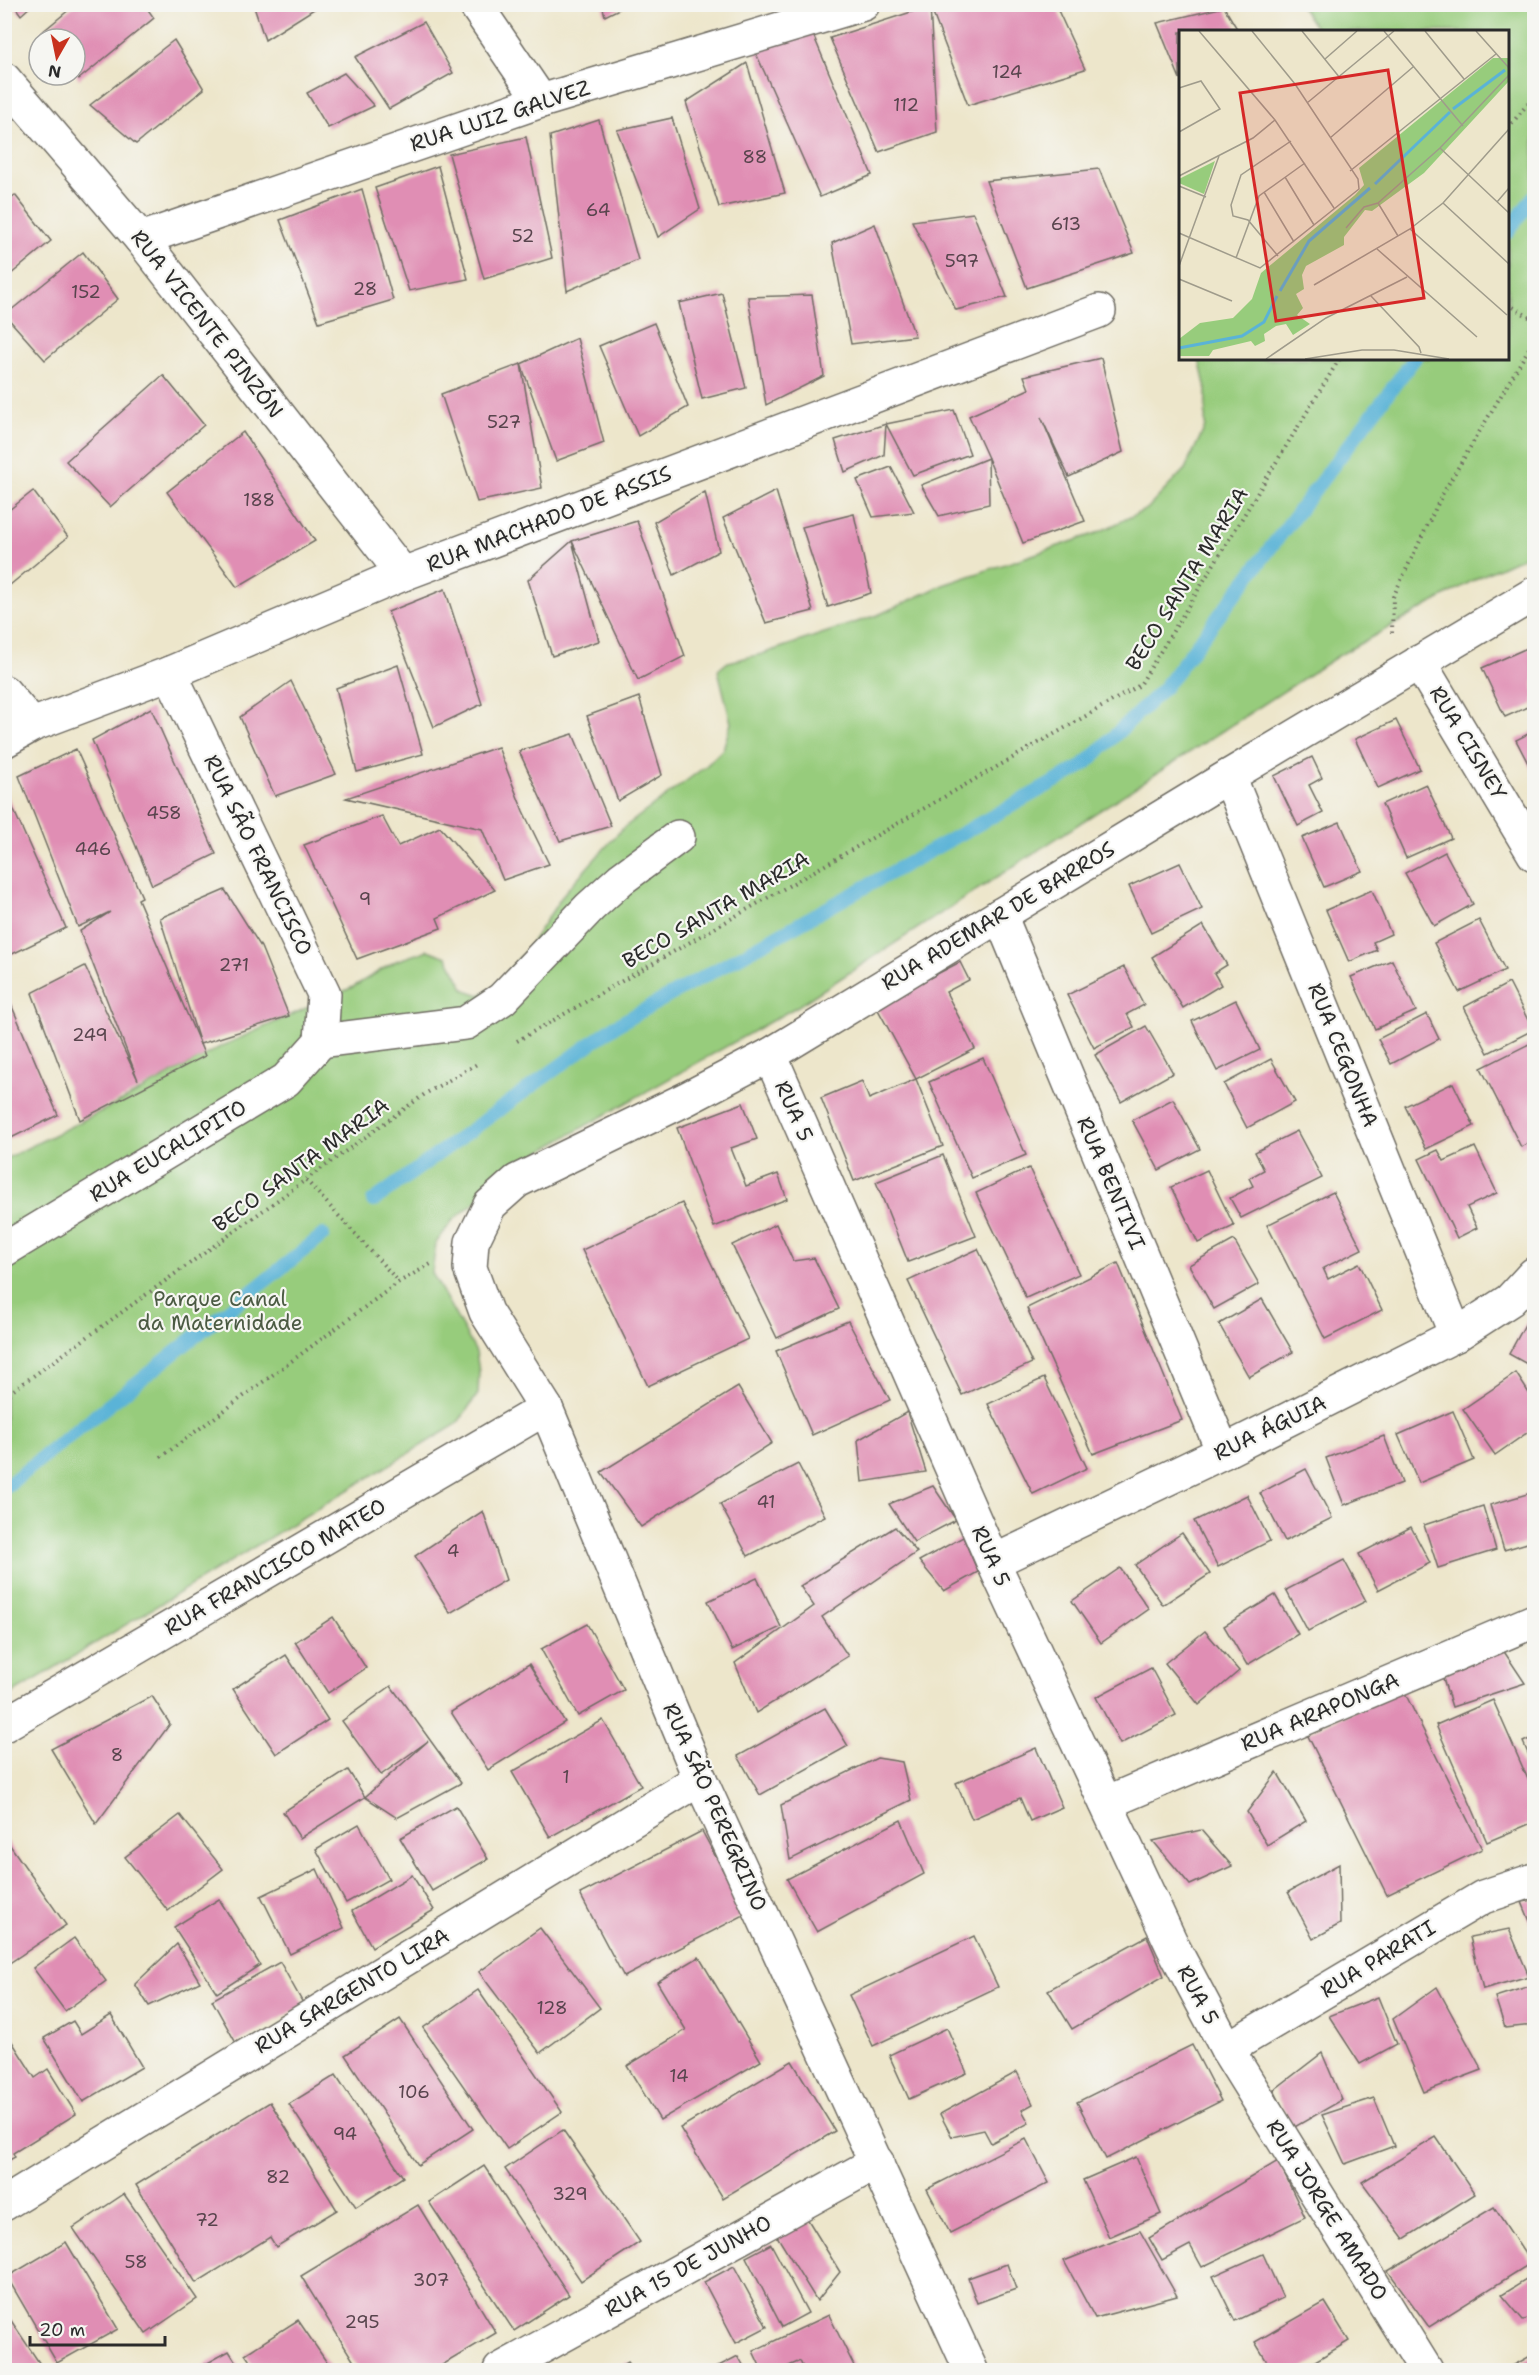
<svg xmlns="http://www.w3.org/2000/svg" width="1539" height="2375" font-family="'Shantell Sans',sans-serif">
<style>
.green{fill:#97cc7c;stroke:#617c54;stroke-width:1.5}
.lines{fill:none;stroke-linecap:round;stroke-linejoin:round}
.stream{stroke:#5ab3d7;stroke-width:14}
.building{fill:#e08eb4}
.minor-casing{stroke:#6f6c63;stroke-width:36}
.path{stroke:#6f6c63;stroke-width:4;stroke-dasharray:1.5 4.5;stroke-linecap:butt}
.minor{stroke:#fff;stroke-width:33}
.labels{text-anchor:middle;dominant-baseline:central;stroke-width:4.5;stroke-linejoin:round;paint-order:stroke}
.number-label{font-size:18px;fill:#58444d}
.street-label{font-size:21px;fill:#2b2b2b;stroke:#f6f6f2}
.park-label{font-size:21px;fill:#4b5b43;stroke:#f6f6f2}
.inset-river{fill:none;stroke:#5ab3d7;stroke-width:3}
.inset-road{fill:none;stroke:#9f9b8b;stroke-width:1.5}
.view{fill:#d62828;fill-opacity:0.15;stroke:#d62828;stroke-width:3}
.inset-edge{fill:none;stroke:#2b2b2b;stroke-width:3}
</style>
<rect width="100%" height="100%" fill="#f6f6f2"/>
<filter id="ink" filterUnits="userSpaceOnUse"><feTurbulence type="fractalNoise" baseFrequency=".0167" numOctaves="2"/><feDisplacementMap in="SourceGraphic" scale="12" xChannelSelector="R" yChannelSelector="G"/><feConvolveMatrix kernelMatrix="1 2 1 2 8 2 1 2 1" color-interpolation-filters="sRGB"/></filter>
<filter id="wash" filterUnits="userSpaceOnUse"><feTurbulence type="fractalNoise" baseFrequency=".008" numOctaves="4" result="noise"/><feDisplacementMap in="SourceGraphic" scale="24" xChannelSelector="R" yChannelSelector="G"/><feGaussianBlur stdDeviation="1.35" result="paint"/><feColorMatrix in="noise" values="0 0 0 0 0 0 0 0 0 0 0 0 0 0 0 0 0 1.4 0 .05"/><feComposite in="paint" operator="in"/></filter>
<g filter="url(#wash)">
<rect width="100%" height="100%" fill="#ede6cb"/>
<polygon class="green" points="1300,5 1534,5 1534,552 1479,577 1338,656 798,1006 539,1152 453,1220 436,1243 432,1273 476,1352 479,1372 478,1394 457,1424 5,1698 5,1159 126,1099 220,1047 353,987 396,961 428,950 447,957 465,990 480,995 494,988 527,949 565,892 622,829 706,766 723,749 731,723 718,670 728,662 762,654 878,615 943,585 1097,533 1147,509 1185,469 1205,427 1206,389 1199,359 1508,358 1508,32 1318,31"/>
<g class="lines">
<g class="stream">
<polyline points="1508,232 1534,196"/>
<polyline points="373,1201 615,1026 1083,766 1164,688 1415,358"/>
<polyline points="4,1488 323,1235"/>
</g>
</g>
<g id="blocks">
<g class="building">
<polygon points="13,4 33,4 21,15"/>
<polygon points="76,4 144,4 154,18 79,79 75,73 75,39 47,39 41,33"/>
<polygon points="253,4 322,4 265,40"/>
<polygon points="602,4 629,4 605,16"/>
<polygon points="937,4 1055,4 1085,69 968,105 930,6"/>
<polygon points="930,6 937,132 879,152 830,38"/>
<polygon points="1224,7 1239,32 1180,32 1180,79 1157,23"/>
<polygon points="424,22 453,73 389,109 355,57"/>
<polygon points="812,32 872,175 820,197 751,42"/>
<polygon points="174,40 204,89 136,144 90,105"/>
<polygon points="747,63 785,193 719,207 686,102"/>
<polygon points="344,73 374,106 328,128 307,93"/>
<polygon points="672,118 700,209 658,237 617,130"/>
<polygon points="599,120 638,260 567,291 550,136"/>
<polygon points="526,137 552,258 484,279 449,154"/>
<polygon points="438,166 468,279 409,291 375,188"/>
<polygon points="1099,169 1134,253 1027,288 986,181"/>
<polygon points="362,189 393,300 319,322 280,220"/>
<polygon points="15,195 51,241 4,280 4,203"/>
<polygon points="973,213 1007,297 956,310 912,221"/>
<polygon points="875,224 915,336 851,344 832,243"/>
<polygon points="83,252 118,299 45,360 5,315"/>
<polygon points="722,293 746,388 702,399 679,303"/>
<polygon points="812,295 824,376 766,405 748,297"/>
<polygon points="654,323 688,407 638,436 599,346"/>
<polygon points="577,338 604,443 556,461 521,364"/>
<polygon points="1101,358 1123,452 1069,477 1041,417 1085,521 1023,543 988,458 989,504 939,516 921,485 988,458 969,416 1029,389 1024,376"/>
<polygon points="521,364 542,488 477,502 441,394"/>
<polygon points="163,375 204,425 110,507 66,461"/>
<polygon points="954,410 970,454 913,475 886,424 884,455 845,472 835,440 886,424"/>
<polygon points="243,432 315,541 237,587 167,492"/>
<polygon points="891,467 914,512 873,517 857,480"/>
<polygon points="33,491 68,537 4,590 4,514"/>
<polygon points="776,491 813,611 766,623 723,518"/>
<polygon points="705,492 719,551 674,575 654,522"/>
<polygon points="854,514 871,593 828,607 802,527"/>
<polygon points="637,521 685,656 638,680 572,541 599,641 552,656 528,580 572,541"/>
<polygon points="445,589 482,704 434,727 388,612"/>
<polygon points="1534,645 1534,704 1505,717 1482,668"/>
<polygon points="398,665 423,754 357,772 336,688"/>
<polygon points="291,681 336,774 275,796 240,717"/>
<polygon points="639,697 662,775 618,801 587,716"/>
<polygon points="151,708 216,854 152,885 92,740"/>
<polygon points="1396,720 1420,769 1378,788 1355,739"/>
<polygon points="1534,731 1534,775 1516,740"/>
<polygon points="573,734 611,826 560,841 519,751"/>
<polygon points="498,747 523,811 549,864 503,880 482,829 346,798"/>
<polygon points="76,749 142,897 138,899 205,1056 80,1120 32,993 85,966 138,1080 80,931 110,912 78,927 19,776"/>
<polygon points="1312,757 1322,778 1309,785 1323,813 1298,826 1274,776"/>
<polygon points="1426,784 1451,838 1406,858 1382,804"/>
<polygon points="4,788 66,928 4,958"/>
<polygon points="382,816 398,846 440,827 495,890 437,918 441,928 357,959 304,845"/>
<polygon points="1340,822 1362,871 1324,887 1302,838"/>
<polygon points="1445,852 1473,904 1434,926 1405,873"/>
<polygon points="1180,863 1202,909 1151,933 1129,886"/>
<polygon points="225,890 261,947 289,1016 200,1044 160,918"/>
<polygon points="1372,890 1391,934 1373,942 1377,950 1349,962 1326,910"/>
<polygon points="1479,920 1505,970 1459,992 1434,943"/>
<polygon points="1203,925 1227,965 1214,973 1221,985 1183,1008 1152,957"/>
<polygon points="1392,960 1416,1011 1375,1029 1351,977"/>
<polygon points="960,962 969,980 946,992 975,1049 916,1079 876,1006"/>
<polygon points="1124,967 1144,1005 1127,1014 1134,1027 1094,1048 1067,995"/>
<polygon points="1509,983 1533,1030 1488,1053 1464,1007"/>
<polygon points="5,990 58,1115 5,1141"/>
<polygon points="1236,1000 1260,1050 1217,1071 1192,1021"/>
<polygon points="1427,1014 1439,1039 1391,1064 1378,1039"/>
<polygon points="1146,1026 1173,1073 1121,1102 1095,1055"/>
<polygon points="1533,1042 1534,1140 1521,1147 1481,1068"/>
<polygon points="983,1058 1026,1155 972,1178 929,1082"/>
<polygon points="1271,1059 1295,1102 1247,1128 1224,1084"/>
<polygon points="916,1079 943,1146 854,1181 821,1098 862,1081 869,1099"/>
<polygon points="1453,1083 1474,1126 1426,1149 1405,1106"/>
<polygon points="1173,1099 1200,1149 1159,1170 1132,1120"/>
<polygon points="743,1103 757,1139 731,1148 746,1186 778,1174 787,1199 714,1227 677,1128"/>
<polygon points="1297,1131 1322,1178 1241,1218 1230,1198 1253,1186 1249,1178 1264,1170 1255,1152"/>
<polygon points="1475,1147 1497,1193 1467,1207 1477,1228 1457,1238 1419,1159 1438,1150 1444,1161"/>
<polygon points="943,1155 976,1236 908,1262 876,1182"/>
<polygon points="1029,1168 1079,1274 1026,1298 976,1193"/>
<polygon points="1207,1170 1234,1226 1198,1243 1171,1187"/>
<polygon points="1333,1192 1362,1249 1323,1268 1328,1279 1359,1263 1382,1310 1325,1339 1267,1225"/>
<polygon points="682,1203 748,1339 648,1386 582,1250"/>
<polygon points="776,1224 793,1261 814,1258 839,1309 777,1338 732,1245"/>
<polygon points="1234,1240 1259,1284 1214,1309 1189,1265"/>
<polygon points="978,1249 1032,1363 962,1395 908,1281"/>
<polygon points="1118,1263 1182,1420 1093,1454 1027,1308"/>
<polygon points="1262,1299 1293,1352 1249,1377 1219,1324"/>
<polygon points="1534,1308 1534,1368 1509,1354"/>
<polygon points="848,1321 890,1400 812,1435 776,1351"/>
<polygon points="1516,1373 1534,1401 1534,1428 1495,1455 1463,1409"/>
<polygon points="1044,1378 1087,1468 1033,1494 988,1404"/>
<polygon points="738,1387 772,1443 641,1527 601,1472"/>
<polygon points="1453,1411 1474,1460 1419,1483 1398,1435"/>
<polygon points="907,1412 926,1472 862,1482 858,1440"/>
<polygon points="1384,1436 1402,1483 1344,1505 1326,1458"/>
<polygon points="798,1464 825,1516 748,1556 720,1504"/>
<polygon points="1306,1469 1332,1518 1285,1541 1260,1493"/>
<polygon points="933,1486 956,1520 914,1542 889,1504"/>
<polygon points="1534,1492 1534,1541 1504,1550 1490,1505"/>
<polygon points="1247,1495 1270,1541 1218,1567 1194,1521"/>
<polygon points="1483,1506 1496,1550 1438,1568 1424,1525"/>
<polygon points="483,1511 506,1580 450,1613 415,1556"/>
<polygon points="895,1527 917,1552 822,1617 848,1656 756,1713 735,1663 814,1606 800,1586"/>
<polygon points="1411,1527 1430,1563 1378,1590 1359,1554"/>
<polygon points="1182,1533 1210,1574 1163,1605 1135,1565"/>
<polygon points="963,1537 978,1572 944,1591 919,1561"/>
<polygon points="1344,1560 1366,1601 1308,1631 1286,1590"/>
<polygon points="1120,1568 1149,1609 1101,1643 1072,1601"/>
<polygon points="757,1578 781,1627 732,1650 708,1601"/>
<polygon points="1275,1595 1298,1634 1247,1665 1224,1626"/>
<polygon points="333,1617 366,1668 328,1693 295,1642"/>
<polygon points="587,1624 624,1690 578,1716 541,1649"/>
<polygon points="1205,1631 1239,1671 1199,1705 1165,1663"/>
<polygon points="1499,1644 1525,1683 1452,1707 1442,1675"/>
<polygon points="286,1655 328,1720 276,1754 233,1689"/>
<polygon points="529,1664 565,1722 488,1770 451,1712"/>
<polygon points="1151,1668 1176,1715 1120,1744 1096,1697"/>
<polygon points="391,1686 461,1783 397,1818 365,1797 428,1741 381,1775 342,1721"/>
<polygon points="1402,1687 1482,1849 1387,1895 1307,1734"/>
<polygon points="152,1696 170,1724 96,1824 51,1749"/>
<polygon points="1493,1700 1534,1793 1534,1822 1487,1842 1436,1725"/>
<polygon points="825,1708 848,1746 760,1795 738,1756"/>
<polygon points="603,1720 641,1786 550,1837 512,1772"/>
<polygon points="1534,1737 1534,1767 1523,1742"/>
<polygon points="1036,1748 1062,1807 1030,1821 1020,1798 972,1819 956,1783"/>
<polygon points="877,1758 902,1762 911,1800 790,1860 781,1805"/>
<polygon points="348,1770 365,1797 300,1838 283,1812"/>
<polygon points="1277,1772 1306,1821 1267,1845 1247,1812"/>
<polygon points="456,1806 488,1859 432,1891 400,1838"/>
<polygon points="180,1815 223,1869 168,1911 125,1857"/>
<polygon points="901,1820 924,1874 817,1932 787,1879"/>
<polygon points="359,1824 389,1879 346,1903 316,1849"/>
<polygon points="1201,1830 1232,1866 1190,1885 1153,1841"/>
<polygon points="702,1831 746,1914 624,1977 580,1894"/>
<polygon points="7,1841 66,1925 8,1964 4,1959 4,1843"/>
<polygon points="1339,1864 1340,1924 1313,1939 1288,1892"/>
<polygon points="317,1869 344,1928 290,1954 261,1896"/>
<polygon points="412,1875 434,1910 372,1947 352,1911"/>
<polygon points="219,1899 260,1965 217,1993 174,1927"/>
<polygon points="1534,1900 1534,1931 1522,1902"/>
<polygon points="540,1928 600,2008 540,2053 479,1972"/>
<polygon points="1509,1929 1529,1976 1483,1989 1470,1937"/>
<polygon points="974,1936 998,1987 873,2046 849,1995"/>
<polygon points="1147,1936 1164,1976 1072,2029 1048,1990"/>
<polygon points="74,1938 106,1981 65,2011 33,1968"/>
<polygon points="177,1944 200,1982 149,2006 135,1984"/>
<polygon points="699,1957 761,2061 660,2120 627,2066 686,2030 657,1982"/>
<polygon points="280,1962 304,2005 236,2043 212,2000"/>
<polygon points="1530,1986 1534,1996 1534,2025 1505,2028 1495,1997"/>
<polygon points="1437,1987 1482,2070 1424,2092 1393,2019"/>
<polygon points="478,1990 562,2112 507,2149 423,2028"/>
<polygon points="1378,1997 1397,2044 1360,2064 1329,2016"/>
<polygon points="111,2015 142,2067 83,2102 44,2038 73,2021 81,2034"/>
<polygon points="400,2019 473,2129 418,2165 345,2055"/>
<polygon points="947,2028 967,2073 909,2099 889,2055"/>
<polygon points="4,2029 35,2078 48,2069 76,2114 13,2153 15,2157 4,2163"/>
<polygon points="1192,2045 1221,2101 1106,2159 1077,2102"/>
<polygon points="1322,2053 1342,2100 1293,2128 1274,2090"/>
<polygon points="792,2061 835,2131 723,2198 680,2128"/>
<polygon points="1017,2072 1033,2104 1022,2110 1029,2123 991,2143 984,2130 952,2137 940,2114"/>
<polygon points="336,2075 403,2177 356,2207 289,2104"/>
<polygon points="1374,2098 1394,2146 1345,2164 1322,2115"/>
<polygon points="270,2102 337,2210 276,2247 270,2237 196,2283 136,2185"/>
<polygon points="563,2130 640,2242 581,2281 505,2169"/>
<polygon points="1436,2137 1475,2194 1404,2239 1362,2182"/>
<polygon points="1026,2139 1049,2183 950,2233 927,2189"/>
<polygon points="1136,2157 1161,2214 1109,2237 1083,2180"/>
<polygon points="1278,2161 1305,2217 1202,2267 1190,2245 1162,2260 1149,2238"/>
<polygon points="484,2166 569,2295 514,2331 429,2202"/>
<polygon points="124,2194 197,2299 146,2334 73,2228"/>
<polygon points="418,2205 496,2333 434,2370 429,2370 427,2368 423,2370 359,2370 301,2276"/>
<polygon points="1494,2207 1531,2263 1429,2327 1388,2271"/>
<polygon points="802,2210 840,2272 817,2301 772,2228"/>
<polygon points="1140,2231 1177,2296 1095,2318 1064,2261"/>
<polygon points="66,2242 118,2329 57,2363 7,2277"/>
<polygon points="771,2244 808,2313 782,2327 746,2257"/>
<polygon points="1263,2254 1283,2298 1235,2321 1213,2276"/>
<polygon points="1007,2264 1016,2289 977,2303 968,2278"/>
<polygon points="734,2266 767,2327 736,2343 704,2282"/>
<polygon points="1534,2275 1534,2318 1523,2320 1502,2295"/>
<polygon points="1325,2302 1349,2341 1300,2370 1272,2370 1255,2342"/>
<polygon points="4,2310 44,2370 4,2370"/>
<polygon points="829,2315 856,2370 804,2370 800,2361 780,2370 762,2370 753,2351"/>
<polygon points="298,2320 332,2370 256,2370 245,2354"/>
<polygon points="229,2351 241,2370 195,2370"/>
<polygon points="1534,2354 1534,2370 1505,2370"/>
<polygon points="738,2356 746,2370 711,2370"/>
<polygon points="628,2362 634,2370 615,2370"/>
</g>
</g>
</g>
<g filter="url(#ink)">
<use href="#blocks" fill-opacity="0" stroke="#6f6c63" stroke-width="1.5"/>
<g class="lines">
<g class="minor-casing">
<g id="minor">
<polyline points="475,4 541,101"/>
<polyline points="4,79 141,239 403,574"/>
<polyline points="141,239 541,101 863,4"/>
<polyline points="1419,662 1534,854"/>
<polyline points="170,673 324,994 321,1041"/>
<polyline points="4,692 32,725"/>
<polyline points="4,741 32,725 170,673 403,574 1099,311"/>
<polyline points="1229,776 1456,1335"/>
<polyline points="1000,915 1223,1452"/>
<polyline points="321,1041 466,1023 502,999 590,907 621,879 678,837"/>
<polyline points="770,1055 993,1562 1173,1947 1227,2049 1426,2370"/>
<polyline points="4,1250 286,1080 321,1041"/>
<polyline points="993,1562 1223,1452 1456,1335 1510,1300 1534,1274"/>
<polyline points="4,1725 546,1408"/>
<polyline points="1106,1803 1534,1621"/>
<polyline points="1227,2049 1483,1897 1534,1880"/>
<polyline points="4,2204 700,1779"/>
<polyline points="500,2370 877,2162"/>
<polyline points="971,2370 700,1779 546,1408 486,1312 470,1268 472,1242 490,1205 517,1181 686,1099 770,1055 1229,776 1534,594"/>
</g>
</g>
<g class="path">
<polyline points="1508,128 1534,96"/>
<polyline points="1508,304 1534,320"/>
<polyline points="1392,633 1393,597 1443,493 1534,340"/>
<polyline points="517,1041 1140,685 1340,358"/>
<polyline points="306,1180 399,1282"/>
<polyline points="4,1397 425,1094 477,1064"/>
<polyline points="161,1457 399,1282 431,1264"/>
</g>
<use href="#minor" class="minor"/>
</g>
</g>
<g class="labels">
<g class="number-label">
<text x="1007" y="72">124</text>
<text x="906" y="105">112</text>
<text x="755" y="157">88</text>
<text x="598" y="210">64</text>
<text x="1066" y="224">613</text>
<text x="523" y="236">52</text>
<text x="962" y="261">597</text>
<text x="365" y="289">28</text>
<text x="86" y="292">152</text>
<text x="504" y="422">527</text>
<text x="259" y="500">188</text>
<text x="164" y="813">458</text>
<text x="93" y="849">446</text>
<text x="365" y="899">9</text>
<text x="234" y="965">271</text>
<text x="90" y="1035">249</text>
<text x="766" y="1502">41</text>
<text x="453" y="1551">4</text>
<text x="117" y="1755">8</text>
<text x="566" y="1777">1</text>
<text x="552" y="2008">128</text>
<text x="679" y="2076">14</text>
<text x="414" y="2092">106</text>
<text x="345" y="2134">94</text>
<text x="278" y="2177">82</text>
<text x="570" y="2194">329</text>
<text x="207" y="2220">72</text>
<text x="136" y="2262">58</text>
<text x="431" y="2280">307</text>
<text x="362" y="2322">295</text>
</g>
<g class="street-label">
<text transform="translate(500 116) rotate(-18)">RUA LUIZ GALVEZ</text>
<text transform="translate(207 324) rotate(52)">RUA VICENTE PINZÓN</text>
<text transform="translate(549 519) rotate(-21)">RUA MACHADO DE ASSIS</text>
<text transform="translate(1187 579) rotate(-58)">BECO SANTA MARIA</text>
<text transform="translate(1468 743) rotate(59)">RUA CISNEY</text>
<text transform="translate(258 855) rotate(64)">RUA SÃO FRANCISCO</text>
<text transform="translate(716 910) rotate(-30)">BECO SANTA MARIA</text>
<text transform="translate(998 916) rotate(-31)">RUA ADEMAR DE BARROS</text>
<text transform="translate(1343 1055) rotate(68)">RUA CEGONHA</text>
<text transform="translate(794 1111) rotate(66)">RUA 5</text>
<text transform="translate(168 1151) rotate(-31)">RUA EUCALIPITO</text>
<text transform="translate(301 1165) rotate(-36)">BECO SANTA MARIA</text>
<text transform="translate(1111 1183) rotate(67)">RUA BENTIVI</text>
<text transform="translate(1270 1428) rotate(-26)">RUA ÁGUIA</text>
<text transform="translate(991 1556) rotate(66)">RUA 5</text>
<text transform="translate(275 1567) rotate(-30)">RUA FRANCISCO MATEO</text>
<text transform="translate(1320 1712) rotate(-23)">RUA ARAPONGA</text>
<text transform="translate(715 1807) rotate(66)">RUA SÃO PEREGRINO</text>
<text transform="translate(1378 1959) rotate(-31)">RUA PARATI</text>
<text transform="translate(352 1991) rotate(-31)">RUA SARGENTO LIRA</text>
<text transform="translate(1198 1995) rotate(62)">RUA 5</text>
<text transform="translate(1327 2210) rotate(58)">RUA JORGE AMADO</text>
<text transform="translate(688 2266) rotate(-29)">RUA 15 DE JUNHO</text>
</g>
<g class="park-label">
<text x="220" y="1299">Parque Canal<tspan x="220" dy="24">da Maternidade</tspan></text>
</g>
</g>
<g transform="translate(1179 30)">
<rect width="330" height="330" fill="#ede6cb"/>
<path d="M314 28H330V51L245 143 193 181 186 180 165 207V215L127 236 123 245 125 259 117 264 124 278 118 285 131 294 114 305 107 294 97 296 85 304 86 311 76 316 72 311 34 320 30 326H0V309L21 293 54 288 73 269 82 243 176 165 185 155 180 138ZM36 131 25 164 0 153V149Z" fill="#97cc7c"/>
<path class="inset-river" d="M274 79 326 40M196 154 271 82M101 261 130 211 191 158M0 318 63 306 85 292 98 266"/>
<path class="inset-road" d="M20 1 96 90 155 178M123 1 161 48M205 1 284 96M246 1 285 49M297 1 330 38M146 29 178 1M0 58 22 51 41 79 0 102M128 73 215 1M151 108 234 37M261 118 330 183M171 141 317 24M0 146 74 108 96 90M106 147 135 195M0 156 27 167M85 162 115 212M318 172 330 158M199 173 261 118 330 45M199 173 219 206M264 173 330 234M167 198 185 177 199 173M231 199 328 285M0 203 81 238 180 159 179 149 116 54 73 1M198 219 298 307M99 226 69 190 54 186 52 175 62 145 112 111M57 228 80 166 126 133M0 236 40 126M0 249 53 271M135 255 231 199 264 173 330 99M192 266 240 317 242 323M87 329 147 288 228 247M126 329 183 320H215L270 329"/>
<path class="view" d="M209 40 245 268 97 291 61 63Z"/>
<rect width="330" height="330" class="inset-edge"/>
</g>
<rect width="1539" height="2375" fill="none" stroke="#f6f6f2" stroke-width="24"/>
<g transform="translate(57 57) rotate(189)"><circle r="28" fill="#f6f6f2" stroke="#a5a5a2" stroke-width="1.5"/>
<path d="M0-4.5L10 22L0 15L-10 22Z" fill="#c8321e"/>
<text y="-9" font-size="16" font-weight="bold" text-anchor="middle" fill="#2b2b2b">N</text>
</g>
<path d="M30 2336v9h135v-9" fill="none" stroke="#2b2b2b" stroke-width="3"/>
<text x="39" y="2336" font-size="18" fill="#2b2b2b" stroke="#f6f6f2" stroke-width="4.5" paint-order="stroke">20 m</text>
</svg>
